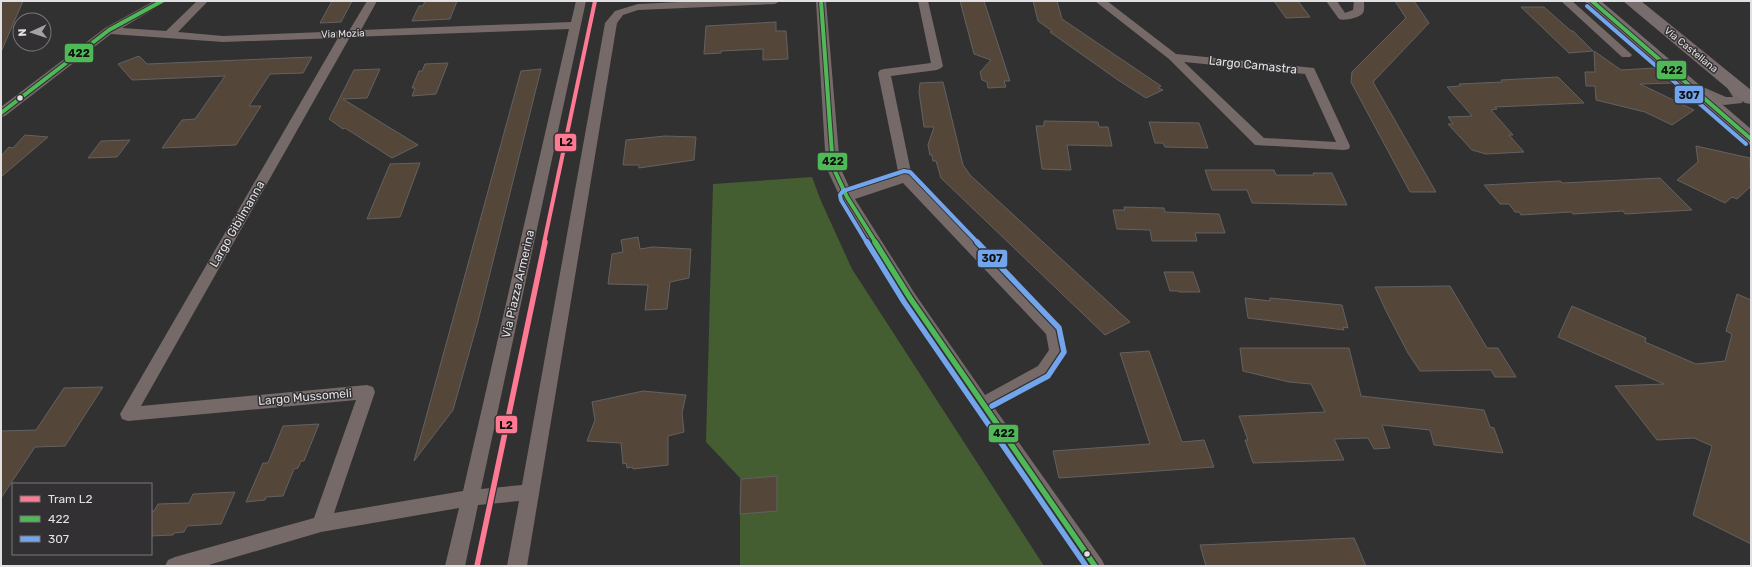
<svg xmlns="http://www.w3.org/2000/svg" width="1752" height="567" font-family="Rubik,sans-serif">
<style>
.green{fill:#445e31}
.building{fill:#54473a;stroke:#636161}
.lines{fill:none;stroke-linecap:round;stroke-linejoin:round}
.minor{fill:#766a69;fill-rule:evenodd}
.secondary{fill:#796c6c;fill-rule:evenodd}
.bus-1-far1-casing{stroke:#323033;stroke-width:6}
.bus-1-casing{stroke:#323033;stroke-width:8}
.bus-2-far1-casing{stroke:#323033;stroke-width:6}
.bus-2-casing{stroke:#323033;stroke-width:8}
.bus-1-far1{stroke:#4eb956;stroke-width:4}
.bus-1{stroke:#4eb956;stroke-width:5.5}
.bus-2-far1{stroke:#73a5ed;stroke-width:4}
.bus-2{stroke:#73a5ed;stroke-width:5.5}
.tram-1-far1-casing{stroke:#323033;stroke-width:6}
.tram-1-casing{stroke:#323033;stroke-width:8}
.tram-1-far1{stroke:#fe7a93;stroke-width:4}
.tram-1{stroke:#fe7a93;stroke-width:5.5}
.bus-dot{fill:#e1e0e2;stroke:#323033;stroke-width:1.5}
.labels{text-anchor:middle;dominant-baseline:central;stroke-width:3;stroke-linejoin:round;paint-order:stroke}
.far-street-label{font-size:10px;fill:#e1e0e2;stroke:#323033}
.street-label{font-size:12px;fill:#e1e0e2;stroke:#323033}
.line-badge{stroke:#323033;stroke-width:1.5}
.pale-badge-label{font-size:11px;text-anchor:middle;font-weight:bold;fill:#111}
</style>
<rect width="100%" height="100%" fill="#323132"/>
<polygon class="green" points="812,177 821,201 852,269 1044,566 740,566 740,514 776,511 777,476 741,479 706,442 713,184"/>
<g class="building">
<polygon points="1,1 23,1 1,52"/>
<polygon points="332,1 352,1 341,22 320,23"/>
<polygon points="425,1 457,1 450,19 412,21 419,6 423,6"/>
<polygon points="960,1 984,1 1010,81 1004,81 1006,87 988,88 987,82 982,80 980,72 991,60 974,54"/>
<polygon points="1033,1 1057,1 1062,19 1161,86 1158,88 1163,90 1146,98 1118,80 1050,32 1052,31 1038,21"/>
<polygon points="1274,1 1298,1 1310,17 1286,18"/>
<polygon points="1395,1 1414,1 1429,23 1373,82 1436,192 1410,192 1351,82 1352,72 1406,18"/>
<polygon points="1521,7 1544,7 1571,31 1573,31 1593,51 1569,53"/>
<polygon points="776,22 776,31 786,31 788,59 763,60 763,49 721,51 721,53 704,54 706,26"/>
<polygon points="1594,51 1621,70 1655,68 1673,83 1640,84 1694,110 1672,125 1645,112 1596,100 1595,86 1586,86 1585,72 1595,72"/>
<polygon points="139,56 147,64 312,57 303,73 270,74 249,106 261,106 236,145 162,148 182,120 195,119 225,76 132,80 118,64"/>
<polygon points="448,63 436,94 412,96 415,88 412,88 419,71 422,71 425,64"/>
<polygon points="380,69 367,98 343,99 418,145 392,158 345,128 343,129 329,119 354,70"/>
<polygon points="541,69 478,321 453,410 414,461 521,71"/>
<polygon points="1558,77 1584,103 1495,107 1497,109 1491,110 1513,135 1509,135 1524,152 1486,154 1472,150 1448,124 1453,124 1448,117 1472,116 1447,87 1460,86 1459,84 1502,82 1501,80"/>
<polygon points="943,82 963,165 970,175 1130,322 1105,335 941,178 936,161 933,161 932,155 930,155 928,145 934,127 924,127 919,92 920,83"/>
<polygon points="1044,121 1098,122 1099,127 1108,127 1112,146 1067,145 1071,170 1042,169 1036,126 1044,126"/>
<polygon points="1149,122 1199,123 1208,148 1165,147 1163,143 1155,143"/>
<polygon points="25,135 48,137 1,177 1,156 9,147 13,148"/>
<polygon points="665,136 696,137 694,160 639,168 639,165 623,165 626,140"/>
<polygon points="130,140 117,157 88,158 101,141"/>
<polygon points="1696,146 1750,158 1751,186 1737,199 1732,197 1725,203 1677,180 1698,162"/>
<polygon points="420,163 400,217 367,219 390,164"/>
<polygon points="1205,170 1274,170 1276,175 1314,175 1313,173 1332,173 1347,205 1252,203 1247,190 1212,190"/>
<polygon points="1660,178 1692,210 1625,214 1623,211 1573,214 1571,212 1521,215 1519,212 1515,212 1509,204 1500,204 1484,185 1560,181 1563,183"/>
<polygon points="1124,207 1164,208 1165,212 1219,214 1225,233 1195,233 1197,241 1152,241 1150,230 1117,229 1113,210 1125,210"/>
<polygon points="638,237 640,249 653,247 691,249 689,278 670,282 667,309 645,310 648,285 608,284 612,254 623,252 621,240"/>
<polygon points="1164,272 1193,272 1200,292 1179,292 1178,291 1170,291"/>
<polygon points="1450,286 1487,348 1498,348 1516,377 1495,377 1491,370 1420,371 1408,353 1386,311 1375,287"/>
<polygon points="1737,294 1751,300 1751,544 1693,515 1712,446 1694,438 1657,440 1615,386 1664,384 1558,337 1572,306 1646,338 1645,342 1696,364 1725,361 1732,334 1726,331"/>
<polygon points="1245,298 1270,301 1270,298 1342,305 1348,328 1343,327 1344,330 1248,318"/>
<polygon points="1240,348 1349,348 1361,396 1484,410 1490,427 1494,428 1503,453 1434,445 1430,430 1382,425 1390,448 1374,449 1368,438 1334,439 1344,460 1253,463 1245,440 1248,440 1239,416 1325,412 1311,384 1289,382 1243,371"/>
<polygon points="1149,351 1182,442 1204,440 1214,467 1059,478 1053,451 1150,444 1120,353"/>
<polygon points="103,387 65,446 35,447 1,498 1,431 36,430 64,388"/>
<polygon points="643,391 686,395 682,413 684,432 668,436 668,465 633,469 633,467 627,468 626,463 623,464 621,443 587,441 595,420 592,402"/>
<polygon points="319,424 304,461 301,461 298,468 294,469 283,496 266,497 265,500 246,502 263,463 268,463 283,426"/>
<polygon points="777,476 777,511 740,514 741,479"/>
<polygon points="235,492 221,524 187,526 184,532 174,533 173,535 151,536 151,511 154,511 158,504 189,503 193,494"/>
<polygon points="1354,538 1366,566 1206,566 1200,545"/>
</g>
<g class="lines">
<g class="minor">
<path d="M154 1H167L122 28 166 31 197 1H208L178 32 223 36 349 31 367 1H377L361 30 571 22 576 1H586L481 489 522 485 605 23 615 11 638 4 701 1H780L775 4 638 10 623 15 617 23 527 566H507L519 501 478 505 465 566H445L459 508 321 532 205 566H165L168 560 175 557 314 518 356 400 128 421 122 419 120 414 338 38 223 42 111 34 5 116 1 117V107L105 28ZM569 29 463 491 334 513 375 392 373 387 367 385 141 406 350 37Z"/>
<path d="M816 1H826L840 167 851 191 899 176 878 73 880 70 884 69 931 63 918 1H928L943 66 941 68 937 70 891 76 912 177 1059 328 1065 351 1050 376 993 406 1102 560 1105 566H1084L905 302 840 197 826 167ZM903 183 1046 334 1049 350 1038 366 985 395 915 294 855 199Z"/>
<path d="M1095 1H1107L1176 54 1314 68 1350 146 1349 149 1344 150 1255 145 1169 59ZM1184 62 1305 74 1336 142 1264 138Z"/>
<path d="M1326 1H1337L1345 13 1353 10 1354 1H1364C1364 5 1365 12 1362 14 1358 18 1344 21 1339 19Z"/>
<polygon points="1561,1 1572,1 1630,53 1632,55 1630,57 1622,57"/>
<polygon points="1729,77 1733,78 1745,95 1742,103 1724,105 1720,104 1692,91 1690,88 1692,85 1696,84 1726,97 1733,97 1723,81 1725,78"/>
</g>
<g class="secondary">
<polygon points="1584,1 1601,1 1751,129 1751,145 1744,143"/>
<polygon points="1623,1 1641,1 1751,90 1751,104 1745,103"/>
</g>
<g class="bus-1-far1-casing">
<g id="bus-1-far1">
<polyline points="821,1 833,167 847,197 876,243"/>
<polyline points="1592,1 1751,139"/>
<polyline points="1,113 109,30 162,1"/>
</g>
</g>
<g class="bus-1-casing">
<polyline id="bus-1" points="875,242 910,298 1095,566"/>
</g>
<g class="bus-2-far1-casing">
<g id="bus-2-far1">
<polyline points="1587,6 1746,144"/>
<polyline points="867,243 841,200 840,195 843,191 904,171 910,172 978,243"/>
</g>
</g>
<g class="bus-2-casing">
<g id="bus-2">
<polyline points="867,242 904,302 1086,566"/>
<polyline points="977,242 1059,328 1064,352 1048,376 992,406"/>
</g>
</g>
<use href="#bus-1-far1" class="bus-1-far1"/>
<use href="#bus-1" class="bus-1"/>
<use href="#bus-2-far1" class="bus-2-far1"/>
<use href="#bus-2" class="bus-2"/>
<g class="tram-1-far1-casing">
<polyline id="tram-1-far1" points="544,243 595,1"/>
</g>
<g class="tram-1-casing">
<polyline id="tram-1" points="477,566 545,242"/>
</g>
<use href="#tram-1-far1" class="tram-1-far1"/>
<use href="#tram-1" class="tram-1"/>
</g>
<g class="bus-dot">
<circle cx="20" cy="98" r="3.5"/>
<circle cx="1087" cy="554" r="3.5"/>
</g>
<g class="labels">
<g class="far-street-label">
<text transform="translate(343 34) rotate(-2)">Via Mozia</text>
<text transform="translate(1691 50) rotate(39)">Via Castellana</text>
</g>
<g class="street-label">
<text transform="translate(1253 65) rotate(6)">Largo Camastra</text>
<text transform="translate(237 224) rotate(-60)">Largo Gibilmanna</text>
<text transform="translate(518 284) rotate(-77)">Via Piazza Armerina</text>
<text transform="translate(305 397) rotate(-5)">Largo Mussomeli</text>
</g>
</g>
<g class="line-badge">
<rect x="64" y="43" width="30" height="20" rx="4" fill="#4eb956"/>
<rect x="1656" y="60" width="31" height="20" rx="4" fill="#4eb956"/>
<rect x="1674" y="85" width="30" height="19" rx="4" fill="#73a5ed"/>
<rect x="554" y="133" width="23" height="19" rx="4" fill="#fe7a93"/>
<rect x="817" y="152" width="31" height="19" rx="4" fill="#4eb956"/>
<rect x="977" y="249" width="31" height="19" rx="4" fill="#73a5ed"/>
<rect x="495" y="415" width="23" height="19" rx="4" fill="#fe7a93"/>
<rect x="988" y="424" width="31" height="19" rx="4" fill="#4eb956"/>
</g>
<g class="pale-badge-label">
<text x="79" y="57">422</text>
<text x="1672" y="74">422</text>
<text x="1689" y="99">307</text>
<text x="566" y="146">L2</text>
<text x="833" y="165">422</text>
<text x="992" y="262">307</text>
<text x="506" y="429">L2</text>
<text x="1004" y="437">422</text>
</g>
<rect width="1752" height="567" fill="none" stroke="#e1e0e2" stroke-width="4"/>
<rect x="12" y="483" width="140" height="72" fill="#323033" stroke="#787679"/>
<rect x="20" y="496" width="20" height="6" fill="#fe7a93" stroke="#787679"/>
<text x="48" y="503" font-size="12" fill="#e1e0e2">Tram L2</text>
<rect x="20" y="516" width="20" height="6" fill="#4eb956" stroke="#787679"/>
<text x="48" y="523" font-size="12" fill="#e1e0e2">422</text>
<rect x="20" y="536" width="20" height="6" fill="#73a5ed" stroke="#787679"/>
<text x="48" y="543" font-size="12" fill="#e1e0e2">307</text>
<g transform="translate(32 32) rotate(267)"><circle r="19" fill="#323033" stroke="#787679"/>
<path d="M0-3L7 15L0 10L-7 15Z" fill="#a4a3a4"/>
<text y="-6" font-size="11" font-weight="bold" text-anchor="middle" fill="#e1e0e2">N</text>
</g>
</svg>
